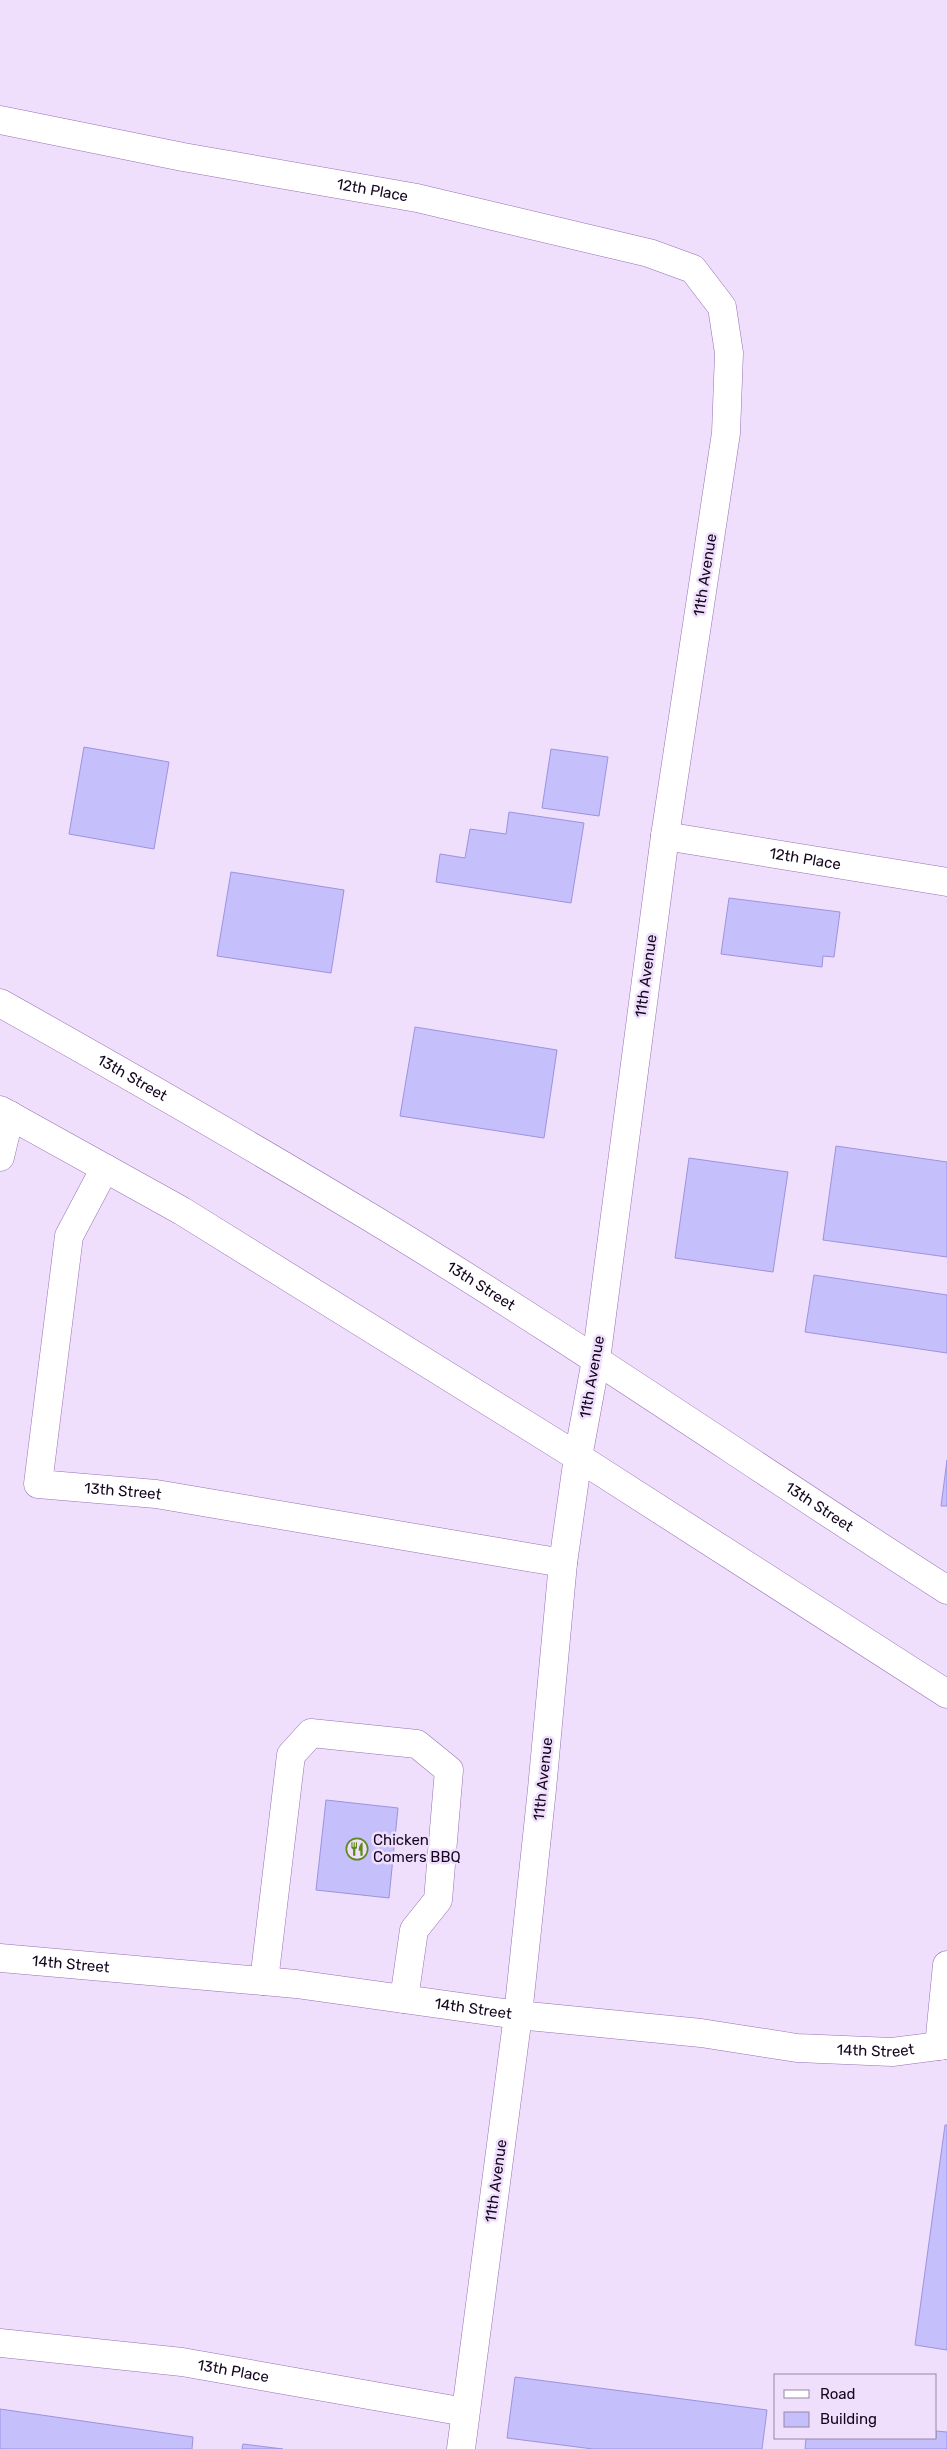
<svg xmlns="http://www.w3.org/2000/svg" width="947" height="2449" font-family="Rubik,sans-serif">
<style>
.building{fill:#c5bffc;stroke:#9c93de}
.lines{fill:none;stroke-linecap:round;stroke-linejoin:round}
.minor-casing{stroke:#9670b5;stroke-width:29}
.major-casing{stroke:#9670b5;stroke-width:29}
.minor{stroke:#fff;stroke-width:28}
.major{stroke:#fff;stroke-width:28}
.labels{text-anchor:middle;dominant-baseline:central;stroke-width:5;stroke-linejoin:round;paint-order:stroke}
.street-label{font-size:15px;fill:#150620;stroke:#efdffd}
.poi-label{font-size:15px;fill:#150620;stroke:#efdffd;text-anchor:start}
</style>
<rect width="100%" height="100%" fill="#efdffd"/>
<g class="building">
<polygon points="84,747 169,762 154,849 69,834"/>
<polygon points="551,749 608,757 599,816 542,808"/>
<polygon points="509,812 584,823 571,903 436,882 440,854 465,858 470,829 506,834"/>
<polygon points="231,872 344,890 331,973 217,956"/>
<polygon points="729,898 840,912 834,957 823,956 822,967 721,954"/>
<polygon points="415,1027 557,1050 544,1138 400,1116"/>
<polygon points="836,1146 947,1162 947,1257 823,1240"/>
<polygon points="689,1158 788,1172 773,1272 675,1258"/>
<polygon points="814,1275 947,1295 947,1353 805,1332"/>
<polygon points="947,1460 947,1506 941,1506"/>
<polygon points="326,1800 398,1808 389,1898 316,1890"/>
<polygon points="945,2125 947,2125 947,2350 915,2345"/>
<polygon points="515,2377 767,2410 762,2449 593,2449 507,2438"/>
<polygon points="0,2409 193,2437 192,2449 0,2449"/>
<polygon points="936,2431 947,2432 947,2449 805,2449 806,2438 936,2438"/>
<polygon points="243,2444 283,2449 242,2449"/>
</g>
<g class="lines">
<g class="minor-casing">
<g id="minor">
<path id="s1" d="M0 120 183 157 417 198 649 253 693 269 722 307 729 353 726 433 665 836 596 1360 578 1457 563 1563 542 1789 518 2015 461 2449"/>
<path id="s2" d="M665 836 947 882"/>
<polyline points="0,1157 10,1115"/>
<path id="s3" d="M105 1168 69 1236 38 1484 156 1494 563 1563"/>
<path id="s4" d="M0 1958 296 1984 518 2015 701 2033 797 2048 892 2052 947 2045"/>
<polyline points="264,1981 291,1755 311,1733 417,1744 449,1770 438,1900 414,1930 404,1999"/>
<polyline points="939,2046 947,1965"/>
<path id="s5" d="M0 2343 182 2362 465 2412"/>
</g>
</g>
<g class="major-casing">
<g id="major">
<path id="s6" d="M0 1003C125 1073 250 1145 373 1219 568 1337 755 1467 947 1590"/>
<polyline points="0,1110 182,1211 578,1457 947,1694"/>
</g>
</g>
<use href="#minor" class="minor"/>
<use href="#major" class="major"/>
</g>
<defs>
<g id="restaurant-ring" transform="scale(1.125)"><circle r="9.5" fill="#efdffd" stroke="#608a19" stroke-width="1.5"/><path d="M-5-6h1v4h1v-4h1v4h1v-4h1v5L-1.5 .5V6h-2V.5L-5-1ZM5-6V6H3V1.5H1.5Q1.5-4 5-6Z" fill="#608a19"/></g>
</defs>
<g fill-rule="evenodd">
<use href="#restaurant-ring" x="357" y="1849"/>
</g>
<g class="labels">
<g class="street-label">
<text stroke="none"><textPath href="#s1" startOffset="379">12th Place</textPath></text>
<text transform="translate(705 575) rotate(-81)">11th Avenue</text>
<text stroke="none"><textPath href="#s2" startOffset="142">12th Place</textPath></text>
<text transform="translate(646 976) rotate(-82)">11th Avenue</text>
<text stroke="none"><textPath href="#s6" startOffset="152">13th Street</textPath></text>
<text stroke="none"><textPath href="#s6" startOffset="558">13th Street</textPath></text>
<text transform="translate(592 1377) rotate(-80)">11th Avenue</text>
<text stroke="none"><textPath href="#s3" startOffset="412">13th Street</textPath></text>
<text stroke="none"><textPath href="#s6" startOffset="962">13th Street</textPath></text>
<text transform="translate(543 1779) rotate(-84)">11th Avenue</text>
<text stroke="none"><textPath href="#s4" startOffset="71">14th Street</textPath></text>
<text stroke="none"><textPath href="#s4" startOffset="476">14th Street</textPath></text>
<text stroke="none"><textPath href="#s4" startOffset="881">14th Street</textPath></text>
<text transform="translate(496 2181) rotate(-82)">11th Avenue</text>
<text stroke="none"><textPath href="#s5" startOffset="235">13th Place</textPath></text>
</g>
<g class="poi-label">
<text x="373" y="1840">Chicken<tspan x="373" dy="17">Comers BBQ</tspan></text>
</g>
</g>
<rect x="774" y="2374" width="162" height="65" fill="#efdffd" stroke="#9888a5"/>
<rect x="784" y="2390" width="25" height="8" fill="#ffffff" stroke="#9888a5"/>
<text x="820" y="2399" font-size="15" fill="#150620">Road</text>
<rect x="784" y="2412" width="25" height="15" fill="#c5bffc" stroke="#9888a5"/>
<text x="820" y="2424" font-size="15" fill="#150620">Building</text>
</svg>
